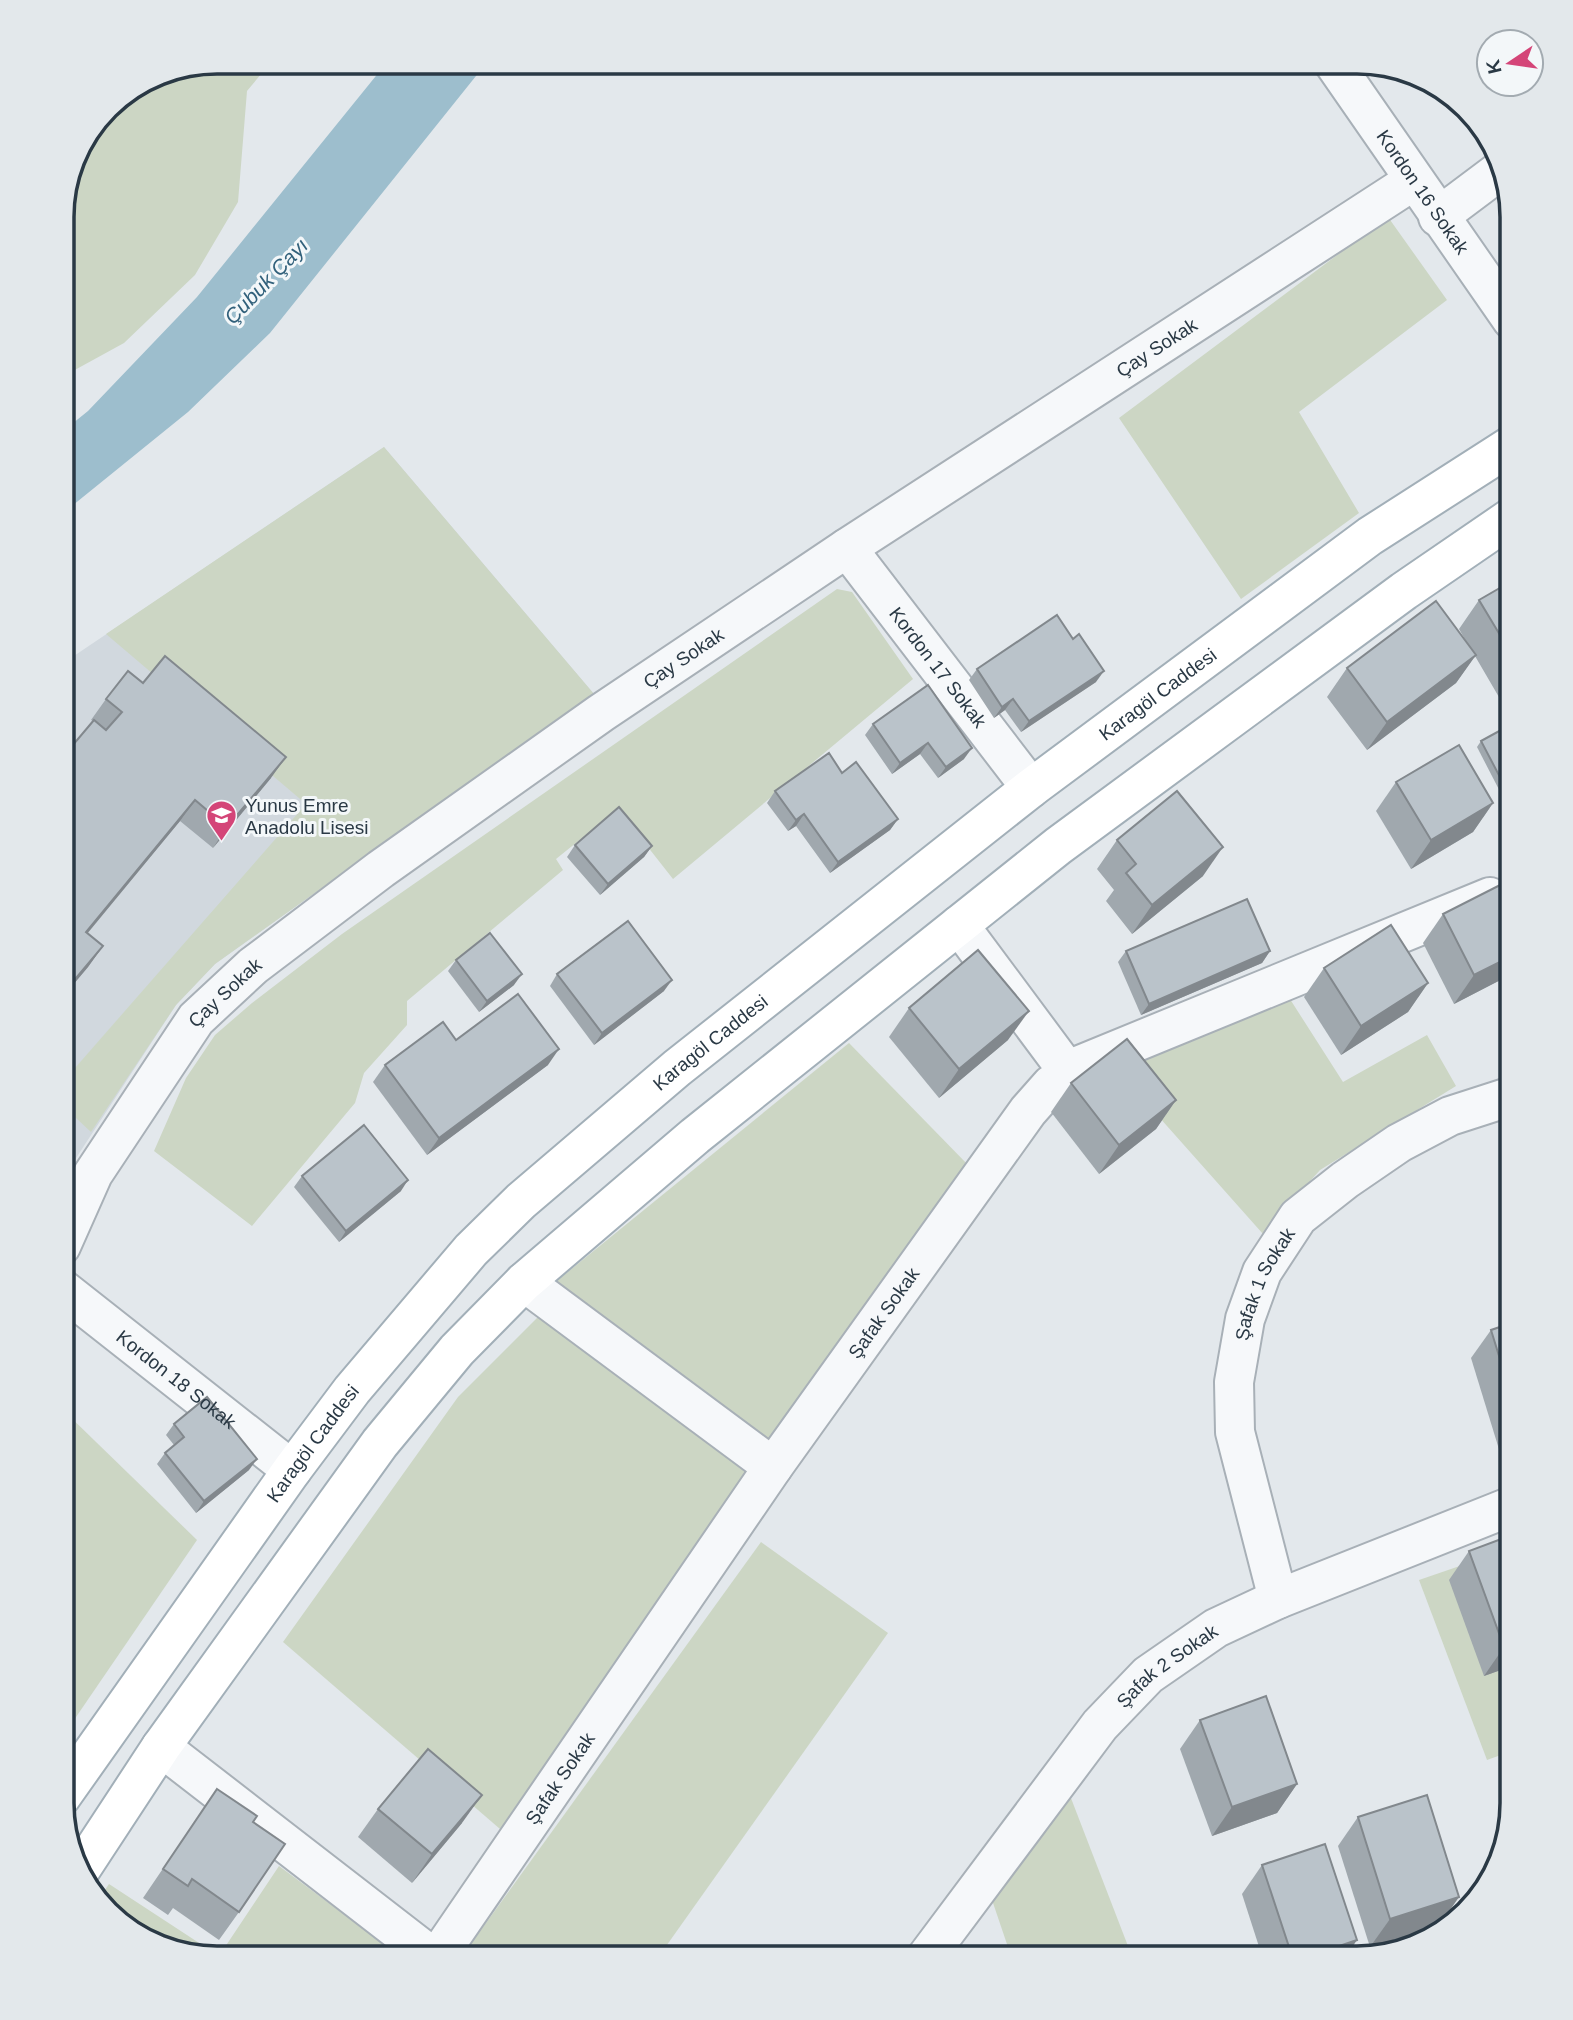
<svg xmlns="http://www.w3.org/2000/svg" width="1573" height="2020" viewBox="0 0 1573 2020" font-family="Helvetica,sans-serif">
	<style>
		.built { fill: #d1d8de }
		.green { fill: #ccd6c4 }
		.water { fill: #9dbecd }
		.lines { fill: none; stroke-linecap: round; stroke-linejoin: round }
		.minor-casing { stroke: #a8b0b7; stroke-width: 42 }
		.major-casing { stroke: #a2afb8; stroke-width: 42 }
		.minor { stroke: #f6f8fa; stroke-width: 38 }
		.major { stroke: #fff; stroke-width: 38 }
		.wall { fill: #a0a8ae }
		.shaded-wall { fill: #82888d }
		.building { fill: #bac3ca; stroke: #82888d; stroke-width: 2 }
		.labels { text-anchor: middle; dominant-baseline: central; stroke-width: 6; stroke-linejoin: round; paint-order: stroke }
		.street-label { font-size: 19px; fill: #2a3945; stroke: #f3f7f9 }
		.poi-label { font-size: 19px; fill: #2a3945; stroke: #f3f7f9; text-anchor: start }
		.water-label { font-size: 21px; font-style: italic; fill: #32617b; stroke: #f3f7f9 }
		.rim { fill: none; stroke: #2a3945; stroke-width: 3.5 }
	</style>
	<rect width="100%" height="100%" fill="#e3e8ec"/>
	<!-- built -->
	<path class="built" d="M384,447L594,694L215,964L176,1005L61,1181L62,664Z"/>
	<!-- green -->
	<g class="green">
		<path d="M216,61H272L247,91L238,202L195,275L124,343L62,377V206L77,147L114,100L157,73Z"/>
		<path d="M1388,217L1447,300L1299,412L1359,513L1241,599L1119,418Z"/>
		<path d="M384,447L594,694L215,964L176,1005L91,1132L61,1104V1084L306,804L106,634Z"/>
		<path d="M837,589L852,592L913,679L673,879L618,809L556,859L563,870L407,1001V1025L364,1073L355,1103L252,1226L154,1151L186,1078L215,1035L252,1003L342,934Z"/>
		<path d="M1288,996L1343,1082L1427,1035L1456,1086L1320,1170L1263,1234L1119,1072Z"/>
		<path d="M849,1043L971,1168L769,1441L553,1284Z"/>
		<path d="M539,1316L756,1471L507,1835L283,1642L458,1397Z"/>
		<path d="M61,1408L197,1540L61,1739Z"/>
		<path d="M761,1542L888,1633L657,1959H460Z"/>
		<path d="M1512,1548V1751L1487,1760L1419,1580Z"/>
		<path d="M1069,1793L1133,1959H1012L990,1894Z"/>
		<path d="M279,1866L404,1959H216L139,1938L98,1900L109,1884L219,1956Z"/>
	</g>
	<!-- water -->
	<path class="water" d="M388,61H488L270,333L188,412L62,514V432L88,411L197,297Z"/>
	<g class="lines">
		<defs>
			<g id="minor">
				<path id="s1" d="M1333,62L1512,320"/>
				<path d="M1438,217L1498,172"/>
				<path id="s2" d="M847,548L1031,788"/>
				<path d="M959,925L1069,1073"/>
				<path id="s3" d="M61,1246L93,1174L196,1019L253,966L381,869L601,713L847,548L1413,181"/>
				<path d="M524,1282L773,1467"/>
				<path id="s4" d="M61,1288L292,1470"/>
				<path id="s5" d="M1278,1599L1235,1432L1234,1382L1245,1319L1262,1272L1298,1217L1345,1180L1399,1143L1450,1116L1512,1096"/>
				<path d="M161,1747L435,1959"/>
				<path id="s6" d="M436,1959L773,1467L1028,1111L1051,1085L1080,1065L1490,897"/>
				<path id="s7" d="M925,1959L1100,1725L1148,1675L1216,1628L1278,1599L1512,1506"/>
			</g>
			<g id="major">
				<path id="s8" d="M61,1797L292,1470L352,1390L471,1250L521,1201L677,1068L1031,788L1370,536L1512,445"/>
				<path d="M81,1869L161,1747L380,1443L457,1350L524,1282L695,1136L1058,846L1404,591L1512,517"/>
			</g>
		</defs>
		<!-- minor casing -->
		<use href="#minor" class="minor-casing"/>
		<!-- major casing -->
		<use href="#major" class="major-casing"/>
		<!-- minor -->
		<use href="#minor" class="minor"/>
		<!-- major -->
		<use href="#major" class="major"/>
	</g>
	<!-- wall -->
	<g class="wall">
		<path d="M1512,581V699L1503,704L1475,656L1456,683L1367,750L1327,697L1347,668L1466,641L1459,629L1479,600Z"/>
		<path d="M977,669L1096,682L1021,732L1005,710L994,718L969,680Z"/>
		<path d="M143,683L271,778L213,848L180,821L87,934L103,946L88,967L61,999L93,721L91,720L106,699Z"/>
		<path d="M928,685L964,759L938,778L920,754L892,774L865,735L873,724Z"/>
		<path d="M1512,724V805L1508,807L1477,747L1481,741Z"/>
		<path d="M1396,782L1493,803L1473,832L1411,869L1376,811Z"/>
		<path d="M775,791L898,819L890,830L830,873L796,826L788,831L767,803Z"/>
		<path d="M1512,831V862L1508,863L1501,843L1508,832Z"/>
		<path d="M1117,840L1203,876L1132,934L1106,901L1114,890L1097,869Z"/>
		<path d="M575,845L652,846L644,857L600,895L567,857Z"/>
		<path d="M1512,879V974L1454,1004L1423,943L1443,914Z"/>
		<path d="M1126,951H1270L1262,963L1141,1015L1118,962Z"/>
		<path d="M456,960L514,985L479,1012L448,971Z"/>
		<path d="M1324,968L1428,983L1408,1012L1341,1055L1304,997Z"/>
		<path d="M557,974L664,991L594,1045L550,986Z"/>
		<path d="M909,1008L1008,1040L939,1098L889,1037Z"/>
		<path d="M456,1040L548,1065L427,1155L373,1082L385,1065Z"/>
		<path d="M1071,1083L1176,1100L1156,1129L1099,1174L1051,1112Z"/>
		<path d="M302,1176L401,1191L339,1242L294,1187Z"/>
		<path d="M1512,1323V1456L1502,1459L1471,1358L1491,1330Z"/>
		<path d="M174,1424L249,1470L196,1513L157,1464L165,1453L174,1445L166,1435Z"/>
		<path d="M1512,1535V1666L1484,1676L1449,1580L1469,1551Z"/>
		<path d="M1200,1720L1297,1784L1277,1813L1212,1836L1180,1749Z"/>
		<path d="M217,1789L253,1822L239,1912L219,1940L173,1908L168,1915L143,1898Z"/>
		<path d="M378,1809L462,1823L412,1883L358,1837Z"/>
		<path d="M1358,1817L1439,1926L1370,1947L1338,1846Z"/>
		<path d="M1262,1865L1344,1959H1263L1242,1894Z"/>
	</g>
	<!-- shaded-wall -->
	<g class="shaded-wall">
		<path d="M1476,655L1456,683L1367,750L1387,722Z"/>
		<path d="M1104,671L1096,682L1021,732L1029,721Z"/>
		<path d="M1512,692V699L1503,704Z"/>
		<path d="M1013,699L1005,710L994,718L1002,707Z"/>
		<path d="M928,743L920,754L892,774L900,763Z"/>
		<path d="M972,748L964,759L938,778L946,767Z"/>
		<path d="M286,757L271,778L213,848L227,827Z"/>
		<path d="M195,800L180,821L71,953L86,932Z"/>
		<path d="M1493,803L1473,832L1411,869L1431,840Z"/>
		<path d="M804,814L796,826L788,831L796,820Z"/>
		<path d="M898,819L890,830L830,873L838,862Z"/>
		<path d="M652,846L644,857L600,895L608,884Z"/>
		<path d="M1223,847L1203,876L1132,934L1152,905Z"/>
		<path d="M103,946L88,967L61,999V996Z"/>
		<path d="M1270,951L1262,963L1141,1015L1149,1004Z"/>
		<path d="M1512,956V974L1454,1004L1474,975Z"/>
		<path d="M522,974L514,985L479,1012L487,1001Z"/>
		<path d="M672,980L664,991L594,1045L602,1033Z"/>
		<path d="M1428,983L1408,1012L1341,1055L1361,1026Z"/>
		<path d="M1029,1011L1008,1040L939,1098L959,1069Z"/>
		<path d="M559,1049L548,1065L427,1155L439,1138Z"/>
		<path d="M1176,1100L1156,1129L1099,1174L1119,1145Z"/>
		<path d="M408,1180L401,1191L339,1242L346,1231Z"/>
		<path d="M1512,1445V1456L1502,1459Z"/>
		<path d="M257,1459L249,1470L196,1513L204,1501Z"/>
		<path d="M1512,1644V1666L1484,1676L1504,1647Z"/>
		<path d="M1297,1784L1277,1813L1212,1836L1232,1807Z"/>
		<path d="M482,1795L462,1823L412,1883L432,1854Z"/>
		<path d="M1459,1897L1439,1926L1370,1947L1390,1919Z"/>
		<path d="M1357,1940L1344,1959H1301Z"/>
	</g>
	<!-- building -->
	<g class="building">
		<path d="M1512,581V655L1479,600Z"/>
		<path d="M1436,601L1476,655L1387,722L1347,668Z"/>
		<path d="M1057,615L1073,639L1079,634L1104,671L1029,721L1013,699L1002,707L977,669Z"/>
		<path d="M165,656L286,757L227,827L195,800L86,932L103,946L61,996V759L94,720L106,730L122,712L106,699L128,671L143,683Z"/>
		<path d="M928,685L972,748L946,767L928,743L900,763L873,724Z"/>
		<path d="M1512,724V800L1481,741Z"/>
		<path d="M1459,745L1493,803L1431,840L1396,782Z"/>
		<path d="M829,753L842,773L856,762L898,819L838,862L804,814L796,820L775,791Z"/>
		<path d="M1177,791L1223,847L1152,905L1126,873L1136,864L1117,840Z"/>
		<path d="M619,807L652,846L608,884L575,845Z"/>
		<path d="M1512,831V841L1508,832Z"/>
		<path d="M1512,879V956L1474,975L1443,914Z"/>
		<path d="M1247,899L1270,951L1149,1004L1126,951Z"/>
		<path d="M628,921L672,980L602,1033L557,974Z"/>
		<path d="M1391,925L1428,983L1361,1026L1324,968Z"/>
		<path d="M490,933L522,974L487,1001L456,960Z"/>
		<path d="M978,950L1029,1011L959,1069L909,1008Z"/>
		<path d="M518,994L559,1049L439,1138L385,1065L443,1022L456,1040Z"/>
		<path d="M1127,1039L1176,1100L1119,1145L1071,1083Z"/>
		<path d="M364,1125L408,1180L346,1231L302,1176Z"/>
		<path d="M61,1152L70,1159L61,1169Z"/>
		<path d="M1512,1323V1398L1491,1330Z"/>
		<path d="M207,1397L257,1459L204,1501L165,1453L184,1437L174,1424Z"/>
		<path d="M1512,1535V1644L1504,1647L1469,1551Z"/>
		<path d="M1266,1696L1297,1784L1232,1807L1200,1720Z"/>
		<path d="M428,1749L482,1795L432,1854L378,1809Z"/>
		<path d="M217,1789L257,1816L253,1822L285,1844L239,1912L192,1879L188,1886L163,1869Z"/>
		<path d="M1427,1795L1459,1897L1390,1919L1358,1817Z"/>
		<path d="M1325,1844L1357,1940L1301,1959H1293L1262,1865Z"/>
		<path d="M1112,1953L1115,1959H1098Z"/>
	</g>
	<!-- icons -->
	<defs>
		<symbol id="school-pin" viewBox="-11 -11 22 30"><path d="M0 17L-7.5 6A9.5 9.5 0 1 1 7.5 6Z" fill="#d44578" stroke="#f3f7f9"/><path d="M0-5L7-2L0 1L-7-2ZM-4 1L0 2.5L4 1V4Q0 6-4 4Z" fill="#fff"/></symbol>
	</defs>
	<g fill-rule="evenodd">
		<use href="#school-pin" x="204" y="798" width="35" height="47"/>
	</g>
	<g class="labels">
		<!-- street labels -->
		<g class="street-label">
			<text stroke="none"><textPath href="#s1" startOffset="158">Kordon 16 Sokak</textPath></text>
			<text stroke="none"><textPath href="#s3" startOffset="1438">Çay Sokak</textPath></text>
			<text stroke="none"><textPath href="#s3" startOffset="872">Çay Sokak</textPath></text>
			<text stroke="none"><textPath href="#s2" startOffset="150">Kordon 17 Sokak</textPath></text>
			<text stroke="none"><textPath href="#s8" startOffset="1568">Karagöl Caddesi</textPath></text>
			<text stroke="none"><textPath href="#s3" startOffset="304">Çay Sokak</textPath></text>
			<text stroke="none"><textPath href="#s8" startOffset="1001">Karagöl Caddesi</textPath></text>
			<text stroke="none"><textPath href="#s5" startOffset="326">Şafak 1 Sokak</textPath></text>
			<text stroke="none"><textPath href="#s6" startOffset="786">Şafak Sokak</textPath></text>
			<text stroke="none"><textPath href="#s4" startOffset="147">Kordon 18 Sokak</textPath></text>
			<text stroke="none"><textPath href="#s8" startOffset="434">Karagöl Caddesi</textPath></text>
			<text stroke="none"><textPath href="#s7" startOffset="382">Şafak 2 Sokak</textPath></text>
			<text stroke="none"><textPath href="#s6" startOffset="219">Şafak Sokak</textPath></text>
		</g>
		<!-- poi labels -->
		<g class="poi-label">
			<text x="245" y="805">Yunus Emre<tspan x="245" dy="22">Anadolu Lisesi</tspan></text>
		</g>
		<!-- water labels -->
		<g class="water-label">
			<text transform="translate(266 281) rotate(-46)">Çubuk Çayı</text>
		</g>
	</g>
	<!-- crop -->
	<path d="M0 0H1573V2020H0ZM217 74H1357A143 143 0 0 1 1500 217V1803A143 143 0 0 1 1357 1946H217A143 143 0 0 1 74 1803V217A143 143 0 0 1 217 74Z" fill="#e3e8eb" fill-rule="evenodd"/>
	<path class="rim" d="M217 74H1357A143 143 0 0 1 1500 217V1803A143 143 0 0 1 1357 1946H217A143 143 0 0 1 74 1803V217A143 143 0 0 1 217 74Z"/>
	<!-- north arrow -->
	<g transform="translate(1510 63) rotate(257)"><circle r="33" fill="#f3f7f9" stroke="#a3abb1" stroke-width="2"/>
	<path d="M0-5L12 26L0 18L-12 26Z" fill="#d44578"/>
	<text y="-10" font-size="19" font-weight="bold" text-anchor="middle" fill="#2a3945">K</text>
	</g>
</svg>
